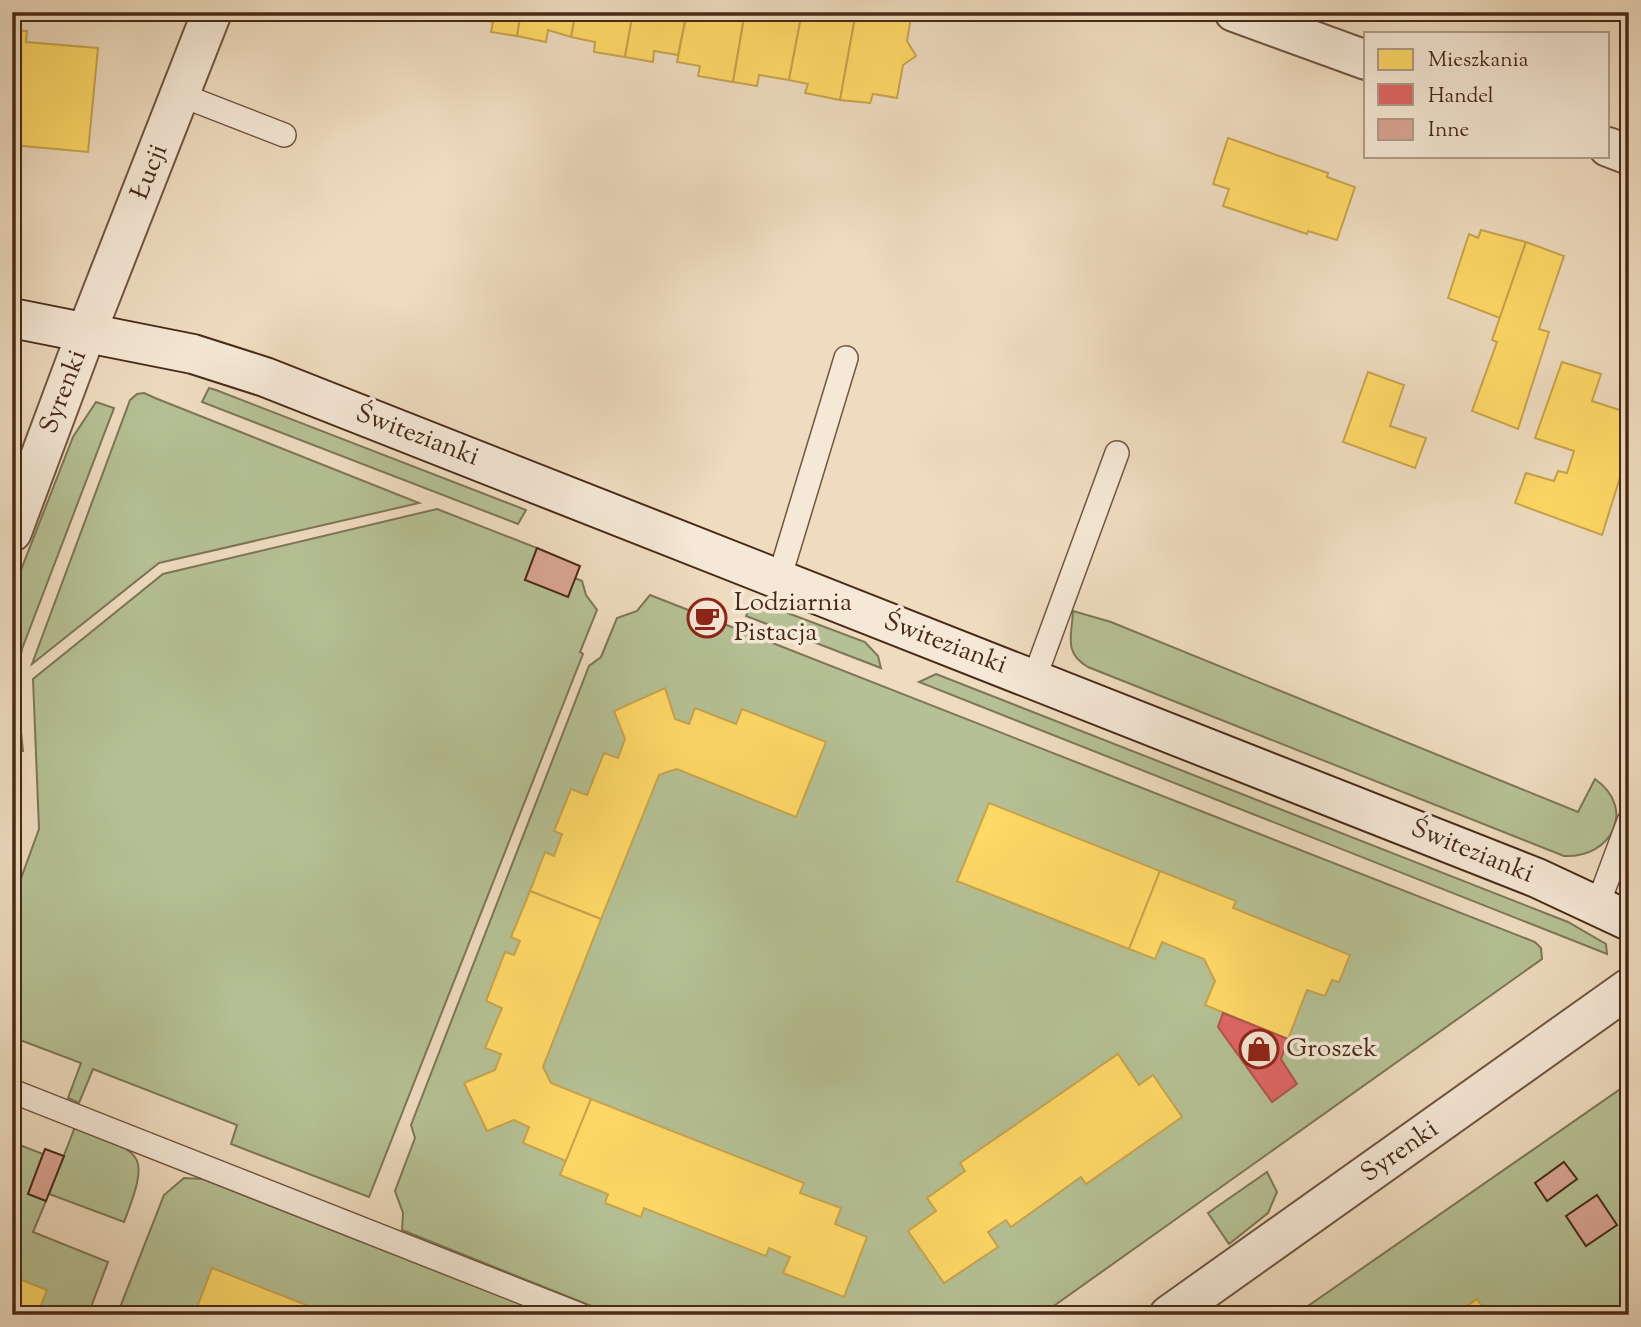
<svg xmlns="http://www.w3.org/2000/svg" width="1641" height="1327" viewBox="0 0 1641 1327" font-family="'Sorts Mill Goudy',serif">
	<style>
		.green { fill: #b5c195; stroke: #7e7656; stroke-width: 2 }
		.homes { fill: #ffd966; stroke: #c8a44e; stroke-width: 2 }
		.shops { fill: #e06666; stroke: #b2544e; stroke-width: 2 }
		.building { fill: #daa594; stroke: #482a16; stroke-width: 2 }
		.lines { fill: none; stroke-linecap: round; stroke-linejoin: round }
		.lane-casing { stroke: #725640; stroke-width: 26 }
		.street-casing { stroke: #725640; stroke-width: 42 }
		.secondary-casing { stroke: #482a16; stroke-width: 42 }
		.lane { stroke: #f5e8d6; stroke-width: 23 }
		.street { stroke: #f5e8d6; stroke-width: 38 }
		.secondary { stroke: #f5e8d6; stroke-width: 38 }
		.labels { text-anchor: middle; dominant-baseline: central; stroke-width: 7; stroke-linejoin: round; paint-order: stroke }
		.street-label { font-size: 26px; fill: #482a16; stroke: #f5e8d6 }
		.poi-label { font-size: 26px; fill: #482a16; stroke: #f5e8d6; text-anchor: start }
	</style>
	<rect width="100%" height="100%" fill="#efdcc0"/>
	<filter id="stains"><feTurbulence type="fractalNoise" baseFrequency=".00286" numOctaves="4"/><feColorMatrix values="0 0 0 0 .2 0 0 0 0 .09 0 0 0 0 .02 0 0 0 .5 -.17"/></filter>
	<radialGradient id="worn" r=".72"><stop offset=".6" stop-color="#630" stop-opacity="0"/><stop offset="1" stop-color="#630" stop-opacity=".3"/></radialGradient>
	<!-- green -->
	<g class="green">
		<path d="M209,388L216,390L526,510L518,524L202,402Z"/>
		<path d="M144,393L155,398L419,503L159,563L32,664L130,400L137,394Z"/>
		<path d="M96,402L114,408L22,649L16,683L23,751H12V593L73,437Z"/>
		<path d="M437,509L537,548L525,580L575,578L582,581L586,595L597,610L580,652L583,654L369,1197L231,1144L237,1125L93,1069L79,1103L68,1098L81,1063L12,1037V903L39,829L33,679L163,574Z"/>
		<path d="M650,595L1535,942L1541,948L1542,959L1041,1315H614L402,1230L403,1213L395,1191L415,1138L411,1125L589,666L601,657L617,618L637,611Z"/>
		<path d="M753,600L865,642L878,656L881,668L746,616Z"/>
		<path d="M1073,611L1111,622L1578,812L1595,779C1637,809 1612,858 1564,856L1088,667C1063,653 1072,635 1073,611Z"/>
		<path d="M936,674L1568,922L1606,944L1607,954L919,682Z"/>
		<path d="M1629,1083V1315H1295Z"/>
		<path d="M75,1127C142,1154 152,1149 124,1222L49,1194Z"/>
		<path d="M12,1142L43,1154L28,1194L46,1201L33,1232L108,1262L88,1315H12Z"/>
		<path d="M1267,1172L1277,1192L1268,1213L1229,1244L1208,1213Z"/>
		<path d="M184,1178L204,1179L550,1315H117L164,1195Z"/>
	</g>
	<!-- homes -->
	<g class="homes">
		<path d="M469,12H521L517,36L491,32L493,22L468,17Z"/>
		<path d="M521,12H576L571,37L548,30L546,42L517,36Z"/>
		<path d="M576,12H633L625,57L594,52L595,42L571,37Z"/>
		<path d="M633,12H687L678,55L654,51L653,62L625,57Z"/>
		<path d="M687,12H745L733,82L698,76L700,66L677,62Z"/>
		<path d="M745,12H802L789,80L759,75L757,86L733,82Z"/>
		<path d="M802,12H856L840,100L805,93L808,84L789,80Z"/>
		<path d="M856,12L911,17L907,41L916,56L903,65L897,98L873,94L870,103L840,100Z"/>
		<path d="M12,30L27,31L26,42L98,48L88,152L12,145Z"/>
		<path d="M1228,138L1328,173L1327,177L1355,187L1337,240L1308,231L1307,234L1223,206L1229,189L1213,184Z"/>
		<path d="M1481,230L1526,242L1500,318L1448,298L1469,234L1478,238Z"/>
		<path d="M1526,242L1564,256L1539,329L1549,332L1518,429L1472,411L1497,342L1492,340Z"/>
		<path d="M1562,362L1601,374L1592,401L1629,413V449L1602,535L1515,503L1526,473L1554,481L1558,471L1567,473L1574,451L1535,438Z"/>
		<path d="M1368,372L1404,385L1390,426L1426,438L1415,468L1343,442Z"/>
		<path d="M665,688L675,719L689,724L695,708L736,724L742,709L826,742L796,817L677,769L667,772L659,775L601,919L530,891L545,852L554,856L562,834L554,831L571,789L587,795L604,753L618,758L625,739L614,711Z"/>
		<path d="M989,803L1160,871L1129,949L957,881Z"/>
		<path d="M1160,871L1236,901L1233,908L1350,955L1339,982L1332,980L1325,996L1307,990L1288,1039L1205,1005L1215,981L1204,959L1162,942L1155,959L1129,949Z"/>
		<path d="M530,891L601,919L543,1067L551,1083L591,1099L566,1161L523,1143L529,1127L514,1120L487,1131L464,1083L495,1070L501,1054L485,1048L502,1008L486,1001L505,952L514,955L520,941L511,937Z"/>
		<path d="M1118,1054L1139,1085L1153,1075L1182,1117L1086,1184L1081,1177L1011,1227L1006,1220L988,1232L998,1247L944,1283L908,1231L936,1211L927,1198L965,1171L960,1163Z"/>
		<path d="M591,1099L804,1183L800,1193L841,1208L835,1224L867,1237L844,1297L783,1273L790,1257L769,1248L766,1256L644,1208L641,1217L605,1203L608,1194L560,1175Z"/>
		<path d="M212,1268L332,1315H194Z"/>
		<path d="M12,1276L47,1290L37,1315H12Z"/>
		<path d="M1477,1299L1488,1315H1454Z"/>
	</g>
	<!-- shops -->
	<g class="shops">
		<path d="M695,605L724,615L718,632L689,621Z"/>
		<path d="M1223,1013L1288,1039L1281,1059L1297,1084L1272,1102L1218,1027Z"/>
	</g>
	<!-- building -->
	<g class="building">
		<path d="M537,548L580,566L568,597L525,580Z"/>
		<path d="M45,1149L64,1156L46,1201L28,1194Z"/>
		<path d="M1564,1162L1577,1179L1547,1201L1535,1183Z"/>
		<path d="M1597,1195L1617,1225L1586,1246L1566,1216Z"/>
	</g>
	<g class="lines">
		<defs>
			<g id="lane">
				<path d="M181,95L284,135"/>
				<path d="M779,579L846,358"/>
				<path d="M1034,679L1117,453"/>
				<path d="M1598,904L1629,821"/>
				<path d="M12,1091L580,1315"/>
			</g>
			<g id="street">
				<path d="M1234,12L1366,60"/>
				<path d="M1608,147L1629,155"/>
				<path d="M12,532L87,331L212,12"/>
				<path d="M1169,1315L1629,988"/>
			</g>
			<path id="secondary" d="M12,318L193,354L265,377L1537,878L1629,921"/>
		</defs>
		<!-- lane casing -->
		<use href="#lane" class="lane-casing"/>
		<!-- street casing -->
		<use href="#street" class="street-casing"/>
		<!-- secondary casing -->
		<use href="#secondary" class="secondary-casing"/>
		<!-- lane -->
		<use href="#lane" class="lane"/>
		<!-- street -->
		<use href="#street" class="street"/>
		<!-- secondary -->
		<use href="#secondary" class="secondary"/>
	</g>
	<!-- icons -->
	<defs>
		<symbol id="cafe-ring" viewBox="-11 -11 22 22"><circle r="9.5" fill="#f5e8d6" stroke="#8f2418" stroke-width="1.5"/><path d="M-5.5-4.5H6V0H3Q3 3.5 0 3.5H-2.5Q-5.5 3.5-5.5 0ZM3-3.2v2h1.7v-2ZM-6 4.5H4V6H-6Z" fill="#8f2418"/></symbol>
		<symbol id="shop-ring" viewBox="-11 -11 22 22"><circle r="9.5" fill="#f5e8d6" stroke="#8f2418" stroke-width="1.5"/><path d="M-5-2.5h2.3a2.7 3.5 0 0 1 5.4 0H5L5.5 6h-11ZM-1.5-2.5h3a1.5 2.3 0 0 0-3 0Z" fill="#8f2418"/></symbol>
	</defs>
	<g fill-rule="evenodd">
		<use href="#cafe-ring" x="685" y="596" width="44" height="44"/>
		<use href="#shop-ring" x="1237" y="1027" width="44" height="44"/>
	</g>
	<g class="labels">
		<!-- street labels -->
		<g class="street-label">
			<text transform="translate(150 172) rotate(-68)">Łucji</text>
			<text transform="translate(64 392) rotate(-69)">Syrenki</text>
			<text transform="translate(417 436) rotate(21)">Świtezianki</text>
			<text transform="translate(945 644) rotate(21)">Świtezianki</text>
			<text transform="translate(1472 852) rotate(22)">Świtezianki</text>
			<text transform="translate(1400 1152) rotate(-35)">Syrenki</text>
		</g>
		<!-- poi labels -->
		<g class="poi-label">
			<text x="734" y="603">Lodziarnia<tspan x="734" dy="30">Pistacja</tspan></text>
			<text x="1286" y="1049">Groszek</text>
		</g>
	</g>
	<!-- margin -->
	<rect width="1641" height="1327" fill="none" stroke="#efdcc0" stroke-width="42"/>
	<rect x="14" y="14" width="1613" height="1299" fill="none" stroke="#482a16" stroke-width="3.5"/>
	<rect x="21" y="21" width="1599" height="1285" fill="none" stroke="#482a16" stroke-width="2"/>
	<!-- legend -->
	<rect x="1364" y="32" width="245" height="126" fill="#f5e8d6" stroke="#b09c89" stroke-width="2"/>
	<rect x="1378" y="49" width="35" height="21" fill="#ffd966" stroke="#b09c89" stroke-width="2"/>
	<text x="1428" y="66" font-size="21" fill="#482a16">Mieszkania</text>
	<rect x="1378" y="84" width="35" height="21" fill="#e06666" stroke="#b09c89" stroke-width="2"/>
	<text x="1428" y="102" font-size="21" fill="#482a16">Handel</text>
	<rect x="1378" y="119" width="35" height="21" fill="#daa594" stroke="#b09c89" stroke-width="2"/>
	<text x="1428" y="136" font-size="21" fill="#482a16">Inne</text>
	<rect width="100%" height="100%" filter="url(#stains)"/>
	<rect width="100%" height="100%" fill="url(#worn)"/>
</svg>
